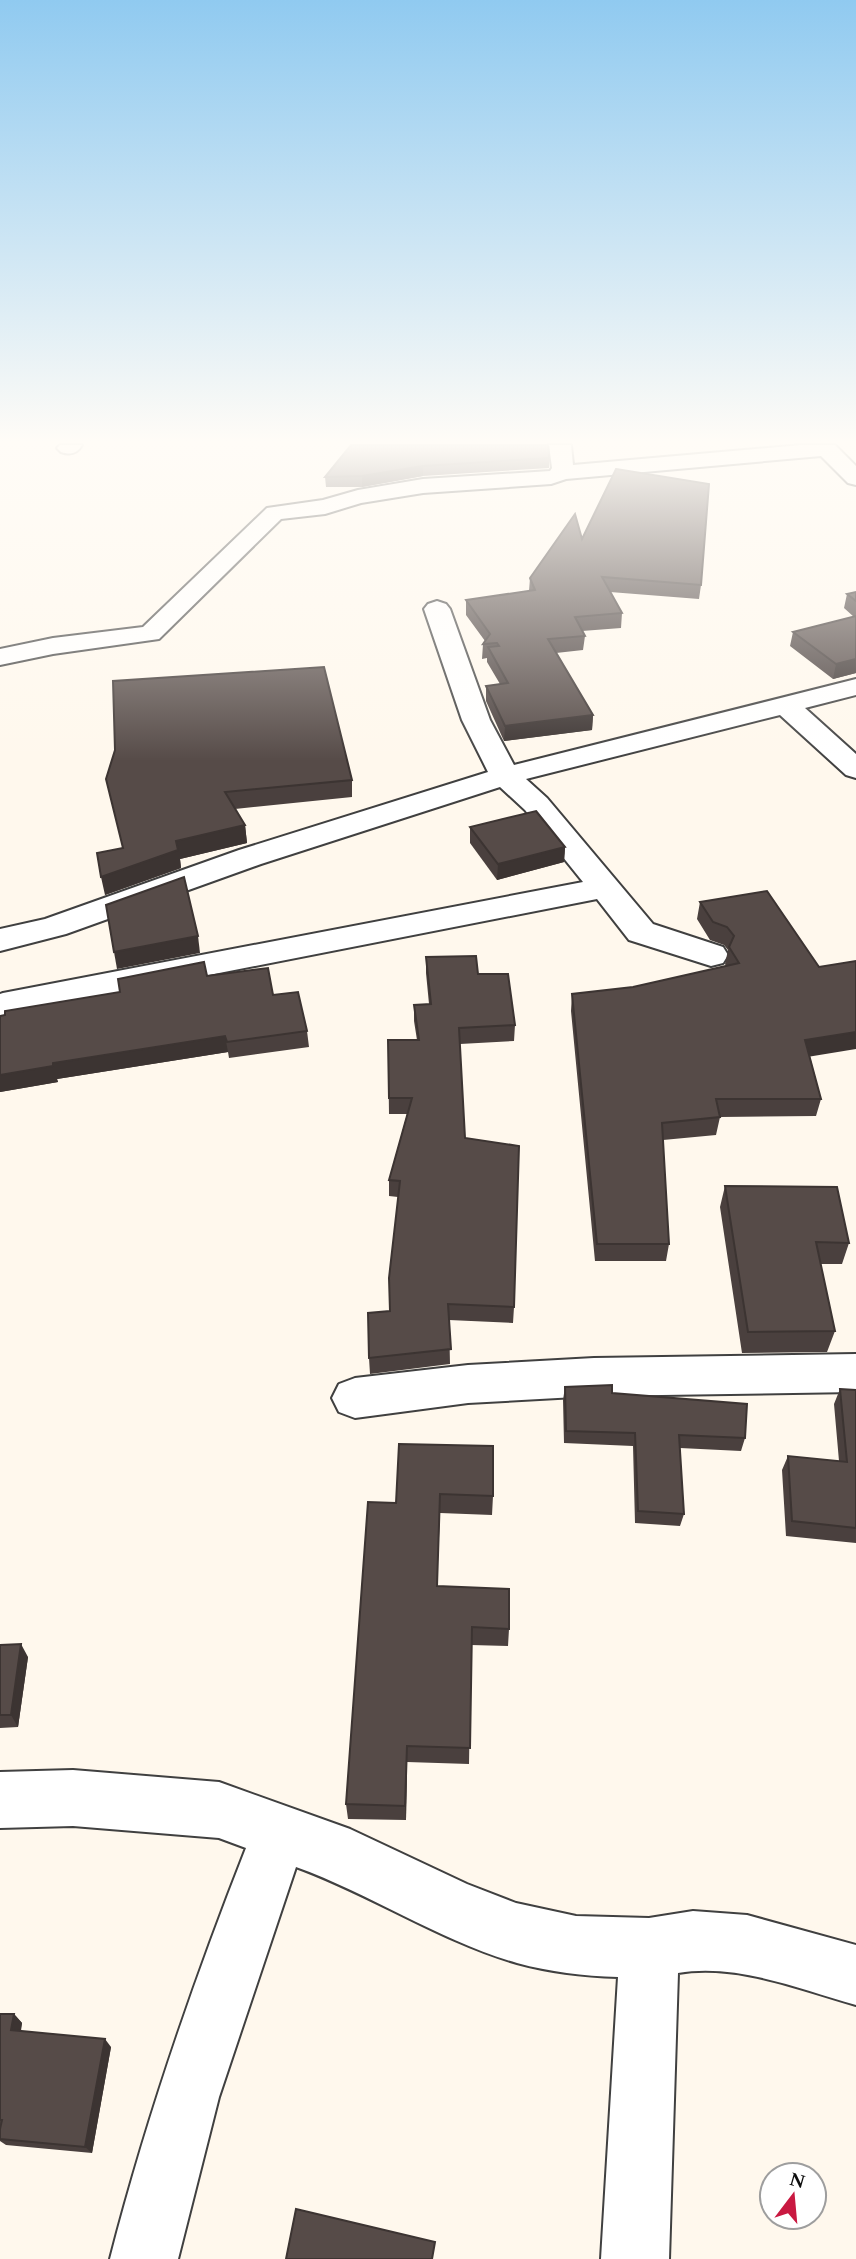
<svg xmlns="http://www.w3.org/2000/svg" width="856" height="2259" viewBox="0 0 856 2259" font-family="Spectral,serif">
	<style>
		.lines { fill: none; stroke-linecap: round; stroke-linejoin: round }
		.minor-casing { stroke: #404040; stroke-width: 4 }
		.minor { fill: #fff; fill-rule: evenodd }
		.wall { fill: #4a403e }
		.shaded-wall { fill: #3c3432 }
		.building { fill: #564b48; stroke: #3c3432; stroke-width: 2 }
	</style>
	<rect width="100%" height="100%" fill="#fff8ed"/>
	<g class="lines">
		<defs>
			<g id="minor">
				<path d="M60,445H82C77,454 70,455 61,452L57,448Z"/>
				<path d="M549,445H571L573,465L801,445H835L856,466V485L848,483L821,456L566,479L551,484L423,493L361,503L325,514L281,519L159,639L53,654L0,665V649L53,638L143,627L267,508L323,500L358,490L423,479L550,471L552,468Z"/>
				<path d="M437,601L446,604L450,609L490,720L514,765L856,679V695L805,708L856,754V778L846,775L780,715L526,779L547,798L653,924L723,947L728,955L723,963L711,966L629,940L597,899L0,1016V994L3,993L583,882L525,810L500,787L261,864L66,934L0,951V929L45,919L239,850L488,772L462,720L424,609L428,604Z"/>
				<path d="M856,1354V1392L594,1396L468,1403L355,1418L339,1412L332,1398L339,1384L355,1378L468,1365L594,1358Z"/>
				<path d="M73,1770L219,1782L350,1829L467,1884L516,1903L576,1916L649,1918L693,1911L747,1915L856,1945V2005C799,1989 737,1963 678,1973L669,2259H601L618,1977C583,1976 550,1972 517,1963C440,1941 371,1894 296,1867L219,2097L178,2259H110C146,2119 193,1983 246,1848L219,1838L73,1826L0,1828V1772Z"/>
			</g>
		</defs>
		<!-- minor casing -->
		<use href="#minor" class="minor-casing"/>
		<!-- minor -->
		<use href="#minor" class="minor"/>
	</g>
	<!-- wall -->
	<g class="wall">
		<path d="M351,445L549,458V468L423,476L362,487H326L325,477Z"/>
		<path d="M582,539L701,585L699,599L610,592L622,613L621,628L582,631L585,636L583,650L556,653L593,715L592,730L504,741L486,701V686L500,684L487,662V658L482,659L483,644L485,641L466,615V600L529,591L530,578Z"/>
		<path d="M856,592V673L833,679L790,646L793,632L854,617L844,608L847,594Z"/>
		<path d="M106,779L352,780V797L235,809L245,825L247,843L180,859L181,868L105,895L123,848Z"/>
		<path d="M470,827L565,847L564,862L497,880L470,843Z"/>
		<path d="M767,891L821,1099L816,1116L720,1117L716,1135L663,1140L669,1244L666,1261H595L571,1011L572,994L633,987L726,966L725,964L728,950L724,945L710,940L697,919L700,902Z"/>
		<path d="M426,957L478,974L515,1025L514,1041L460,1044L465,1138L514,1307L513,1323L449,1320L450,1364L370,1374L369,1358L390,1311L398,1197L389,1196V1180L407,1114H389L388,1040H417L414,1021V1005L429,1004L426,973Z"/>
		<path d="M207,976L273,995L307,1031L309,1047L229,1058L228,1052L57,1079L58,1082L0,1092V1016Z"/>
		<path d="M725,1186L849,1243L842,1264H820L835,1331L827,1352L742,1353L720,1207Z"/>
		<path d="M565,1387L612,1393L745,1438L741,1451L680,1448L684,1514L680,1526L635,1523L633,1446L564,1443L563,1400Z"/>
		<path d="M840,1389L856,1390V1543L786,1536L782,1470L788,1456L839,1461L834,1404Z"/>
		<path d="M399,1444L493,1496L492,1515L440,1513L437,1586L509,1629L508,1646L471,1645L469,1764L407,1762L406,1820L348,1819L346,1804L396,1503Z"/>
		<path d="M0,1645L28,1657L18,1727L0,1728Z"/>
		<path d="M0,2014H14L22,2023L21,2031L111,2047L92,2153L6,2145L0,2141Z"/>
	</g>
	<!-- shaded-wall -->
	<g class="shaded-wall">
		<path d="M423,466V476L362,487V476Z"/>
		<path d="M856,659V673L833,679L836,664Z"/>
		<path d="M593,715L592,730L504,741L505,726Z"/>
		<path d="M245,825L247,843L180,859L181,868L105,895L101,877L176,841Z"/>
		<path d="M565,847L564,862L497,880L498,864Z"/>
		<path d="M198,936L200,953L117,969L114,952Z"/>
		<path d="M856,1032V1049L801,1058L805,1040Z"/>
		<path d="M225,1036L228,1052L57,1079L58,1082L0,1092V1075L53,1063Z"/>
		<path d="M21,1644L28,1657L18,1727L11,1715Z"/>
		<path d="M407,1746V1762L406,1820L405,1806Z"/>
		<path d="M14,2014L22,2023L19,2038L11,2030Z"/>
		<path d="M105,2039L111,2047L92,2153L85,2147Z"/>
	</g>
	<!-- building -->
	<g class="building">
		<path d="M351,445H548L549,458L423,466L362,476L325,477Z"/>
		<path d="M616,469L709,484L701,585L602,577L622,613L575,617L585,636L548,639L593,715L505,726L486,686L508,683L488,647L499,646L497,643L483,644L490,634L466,600L535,590L530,578L575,514L582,539Z"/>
		<path d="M856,592V601L847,594Z"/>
		<path d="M856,616V659L836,664L793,632Z"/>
		<path d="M324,667L352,780L225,792L245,825L176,841L178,850L101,877L97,853L123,848L106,779L115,750L113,681Z"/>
		<path d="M536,811L565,847L498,864L470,827Z"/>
		<path d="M184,877L198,936L114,952L106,905Z"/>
		<path d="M767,891L819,967L856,961V1032L805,1040L821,1099H716L720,1117L662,1123L669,1244H597L572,994L633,987L739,963L729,947L734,936L727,927L713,922L700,902Z"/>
		<path d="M476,956L478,974H508L515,1025L459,1028L465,1138L519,1146L514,1307L448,1304L451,1349L369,1358L368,1313L390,1311L389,1278L400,1181L389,1180L412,1098H389L388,1040H419L414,1005L431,1004L426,957Z"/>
		<path d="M204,962L207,976L268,968L273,995L298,992L307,1031L227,1042L225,1036L53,1063V1066L0,1075V1016L5,1015V1011L120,992L118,979Z"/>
		<path d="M725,1186L837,1187L849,1243L816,1242L835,1331L748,1332Z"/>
		<path d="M612,1385V1393L747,1404L745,1438L679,1435L684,1514L638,1511L635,1433L566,1431L565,1387Z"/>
		<path d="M840,1389L856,1390V1528L792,1521L788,1456L847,1462Z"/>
		<path d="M399,1444L493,1446V1496L440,1494L437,1586L509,1589V1629L472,1627L470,1748L407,1746L405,1806L346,1804L368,1502L396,1503Z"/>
		<path d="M21,1644L11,1715H0V1645Z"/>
		<path d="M0,2014H14L11,2030L105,2039L85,2147L0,2139V2129L2,2120H0Z"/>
		<path d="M296,2209L435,2242L432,2259H286Z"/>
	</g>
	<!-- sky -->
	<linearGradient id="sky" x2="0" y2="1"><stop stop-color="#90caf0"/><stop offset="0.58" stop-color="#fffcf7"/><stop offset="1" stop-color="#fffcf7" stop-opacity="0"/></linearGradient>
	<rect width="856" height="761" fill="url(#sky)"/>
	<!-- north arrow -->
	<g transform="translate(793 2196) rotate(16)"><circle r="33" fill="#ffffff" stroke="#9e9e9e" stroke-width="2"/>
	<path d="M0-5L12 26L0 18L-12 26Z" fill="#c91941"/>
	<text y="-10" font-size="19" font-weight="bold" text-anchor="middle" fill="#0d0d0d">N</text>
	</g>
</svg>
